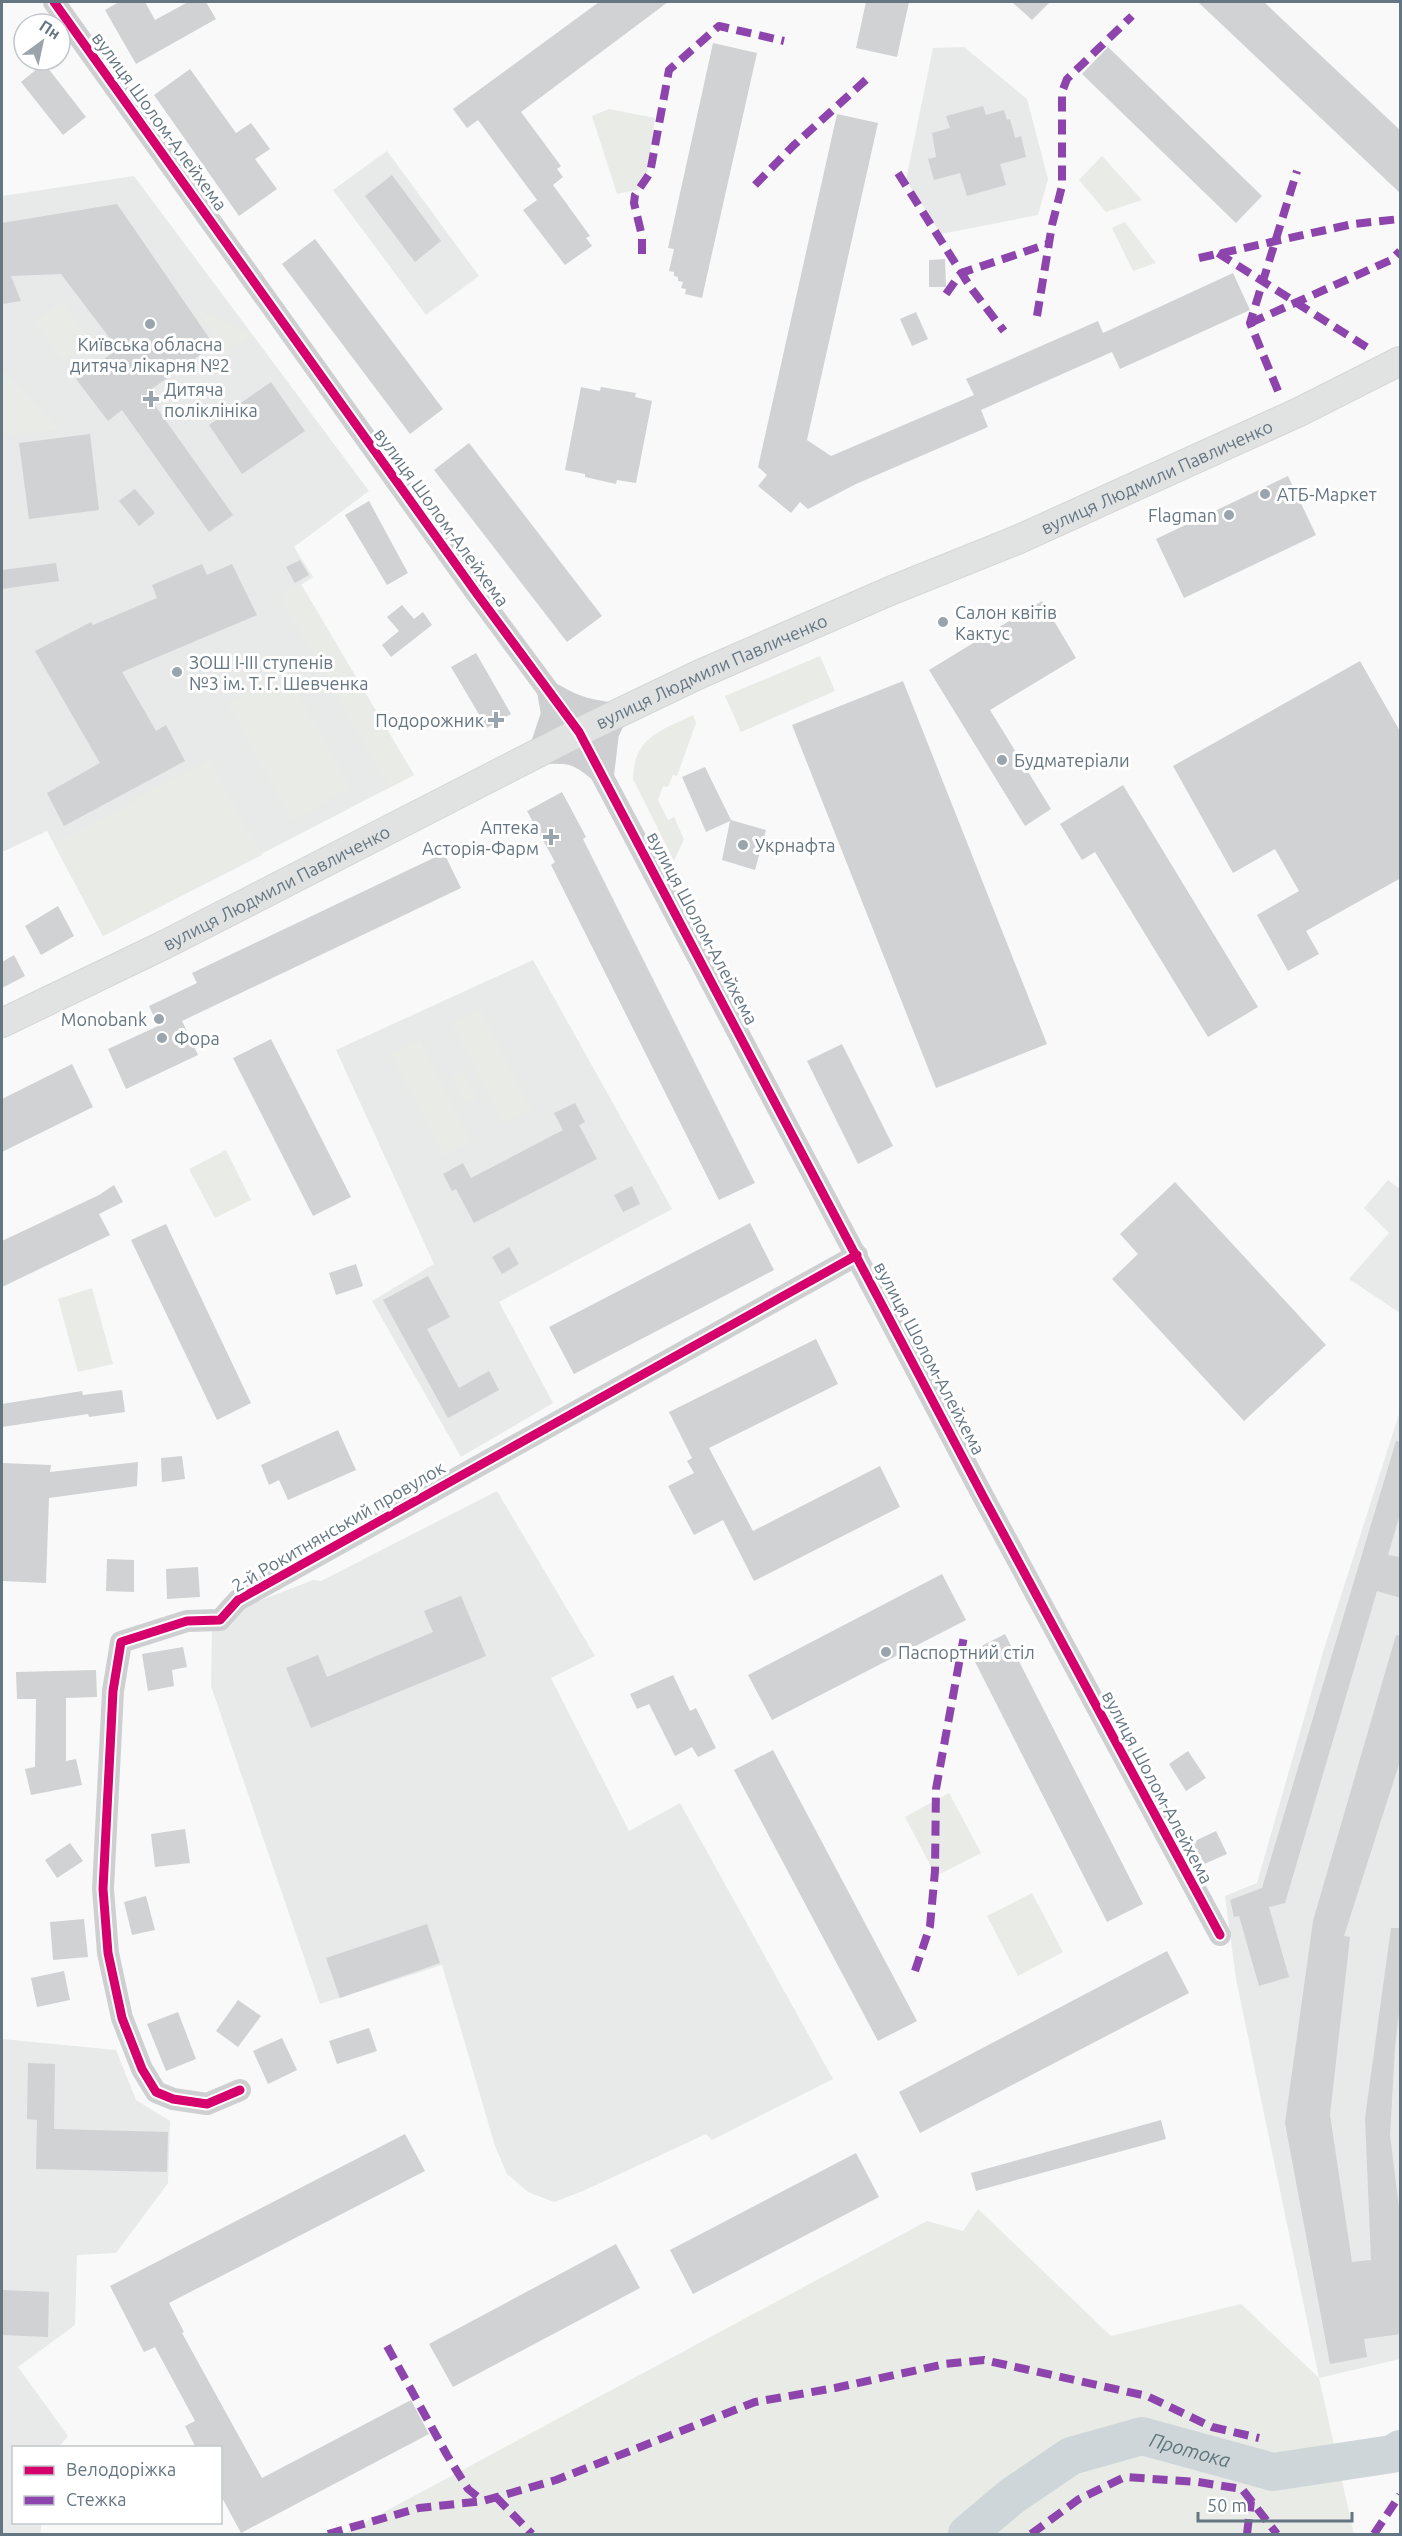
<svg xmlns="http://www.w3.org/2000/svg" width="1402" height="2536" viewBox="0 0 1402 2536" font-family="Ubuntu,sans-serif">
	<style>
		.built { fill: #e8e9e9 }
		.green { fill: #e8ebe6 }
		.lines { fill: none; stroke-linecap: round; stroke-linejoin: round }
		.river { stroke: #ced6d9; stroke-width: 38 }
		.building { fill: #d0d2d3 }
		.major-casing { stroke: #d5d6d7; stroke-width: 30 }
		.minor { stroke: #cecfd0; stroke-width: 22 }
		.major { stroke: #e1e2e2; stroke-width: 28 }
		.quiet { stroke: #8e44ad; stroke-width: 8; stroke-dasharray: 15 8; stroke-linecap: butt }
		.cycleway-casing { stroke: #fff; stroke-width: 13 }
		.cycleway { stroke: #d6006c; stroke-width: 9 }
		.poi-dot { fill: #99a4ac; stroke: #fff; stroke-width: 2 }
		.labels { text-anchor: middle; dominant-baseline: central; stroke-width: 6; stroke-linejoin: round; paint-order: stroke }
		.street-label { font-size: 18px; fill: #657683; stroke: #fff }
		.poi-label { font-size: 18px; fill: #657683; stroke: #fff; text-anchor: start }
		.water-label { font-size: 20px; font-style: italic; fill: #60757c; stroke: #fff }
	</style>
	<rect width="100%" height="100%" fill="#f9f9f9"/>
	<!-- built -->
	<g class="built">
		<path d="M964,47L1027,99L1048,179L1038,215L941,234L906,180L933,48Z"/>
		<path d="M387,151L479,276L426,315L333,190Z"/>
		<path d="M134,176L369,491L294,547L313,577L301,585L414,775L103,936L47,831L2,852V196Z"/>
		<path d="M533,960L672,1209L499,1302L553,1403L461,1457L372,1301L434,1264L336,1050Z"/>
		<path d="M1388,1180L1400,1189V1313L1349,1279L1389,1233L1364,1208Z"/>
		<path d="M1400,1411V2359L1319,2378L1236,1979L1225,1896L1257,1883L1323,1652Z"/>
		<path d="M497,1491L595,1656L551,1678L629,1831L680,1803L833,2079L712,2140L706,2134L583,2191L554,2202L528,2192L507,2174L495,2146L442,1965L320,2004L211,1686L212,1629L246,1606L313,1580L321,1581Z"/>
		<path d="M2,2039L116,2050L136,2100L170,2121L168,2183L116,2253L77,2255L75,2325L18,2367L68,2436L59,2447L14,2448V2522L42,2523L40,2534H2Z"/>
	</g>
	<!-- green -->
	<g class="green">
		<path d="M609,109L655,118L645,188L617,194L592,116Z"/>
		<path d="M1102,156L1142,200L1106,212L1079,180Z"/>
		<path d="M1125,222L1156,263L1133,271L1112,228Z"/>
		<path d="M62,302L89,339L62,359L34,322Z"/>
		<path d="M193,307L250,335L212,364L206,356L221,344Z"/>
		<path d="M2,368L60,430L2,435Z"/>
		<path d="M301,584L414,775L389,788L279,596Z"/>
		<path d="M820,656L835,691L741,732L725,696Z"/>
		<path d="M287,672L351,788L291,820L228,704Z"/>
		<path d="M693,715L696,723L677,776L673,775L668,787L663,786L658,800L668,820L674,817L684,839L674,861L633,779C634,737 660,731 693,715Z"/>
		<path d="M209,760L262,855L103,936L54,844Z"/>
		<path d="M480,1009L532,1110L503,1124L452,1023Z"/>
		<path d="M420,1040L471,1141L443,1156L391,1055Z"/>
		<path d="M463,1071L477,1098L466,1104L452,1077Z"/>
		<path d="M226,1150L251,1200L215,1218L189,1169Z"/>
		<path d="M92,1288L113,1364L78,1372L58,1299Z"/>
		<path d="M949,1793L981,1853L936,1876L905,1817Z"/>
		<path d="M1032,1893L1063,1952L1018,1976L987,1916Z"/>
		<path d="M978,2209L1111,2336L1241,2304L1319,2378L1354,2534H343L927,2221L963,2231Z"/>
	</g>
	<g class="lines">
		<!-- river -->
		<path class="river" id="s1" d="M967,2534L1012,2496L1071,2456L1142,2436L1273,2472L1392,2454L1400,2449"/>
	</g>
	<!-- building -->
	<g class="building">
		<path d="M119,2H145L155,20L188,2H206L216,19L136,64L105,10Z"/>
		<path d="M599,2H668L521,112L561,166L557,169L563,177L553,185L590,236L586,238L592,246L565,265L523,210L537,200L478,120L467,128L453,109Z"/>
		<path d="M866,2H909L897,57L856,48Z"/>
		<path d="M1012,2H1050L1032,20Z"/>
		<path d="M1198,2H1264L1401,131V194Z"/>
		<path d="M713,43L757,53L702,298L685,294L686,289L681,288L683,282L678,281V277L674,276V272L669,271L674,249L668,248Z"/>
		<path d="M1108,47L1262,196L1236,223L1082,74Z"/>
		<path d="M44,63L86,117L63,135L21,82Z"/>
		<path d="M190,69L236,133L251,123L270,149L255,159L277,189L239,216L154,95Z"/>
		<path d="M983,106L986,115L1004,110L1007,120L1010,119L1015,138L1021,136L1026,157L1000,164L1006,185L967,196L960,173L934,180L928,159L936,157L932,133L950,128L946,116Z"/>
		<path d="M837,114L878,123L807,440L831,456L974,395L966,379L1098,321L1103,333L1233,273L1250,310L1120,369L1112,352L981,410L988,427L856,484L808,509L800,502L791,513L758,486L767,475L758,467Z"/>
		<path d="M392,175L441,241L415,262L365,196Z"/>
		<path d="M117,204L214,345L146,393L233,515L209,532L122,410L108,421L76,379L118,349L61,274L11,276L21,301L2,304V223Z"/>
		<path d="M315,239L443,409L410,434L282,264Z"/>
		<path d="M945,259L946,287H929V260Z"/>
		<path d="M916,312L928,339L912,346L900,319Z"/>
		<path d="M271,382L305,431L242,474L209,425Z"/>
		<path d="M581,387L600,391L601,387L636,393L635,397L652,401L636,483L617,480L616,484L585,477V474L565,470Z"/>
		<path d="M90,434L99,510L29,519L19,443Z"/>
		<path d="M469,443L602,616L567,642L434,470Z"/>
		<path d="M1288,476L1316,535L1184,598L1156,539Z"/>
		<path d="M135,489L155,513L139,526L119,501Z"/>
		<path d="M369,501L408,573L387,585L345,515Z"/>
		<path d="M300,560L309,575L295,583L286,567Z"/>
		<path d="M56,563L59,581L2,589V570Z"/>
		<path d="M202,564L207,575L232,564L257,615L122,672L156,731L166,725L185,761L64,826L47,793L100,763L35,651L91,622L93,625L157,598L152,585Z"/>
		<path d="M1042,601L1076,658L990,710L1051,809L1025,826L929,670Z"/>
		<path d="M402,605L414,619L423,612L432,625L391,657L382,645L399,631L387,617Z"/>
		<path d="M476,653L511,714L487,728L451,667Z"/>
		<path d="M1360,661L1401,733V878L1306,931L1319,954L1288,971L1257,915L1299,891L1275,849L1233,873L1173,766Z"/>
		<path d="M903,681L1047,1044L936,1088L792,725Z"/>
		<path d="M705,767L731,820L766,830L755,870L722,860L730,821L706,832L682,777Z"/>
		<path d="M1123,785L1258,1007L1208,1037L1095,852L1082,860L1060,824Z"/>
		<path d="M562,792L586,837L583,839L755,1183L719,1200L551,865L555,862L527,811Z"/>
		<path d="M444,853L461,888L182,1021L198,1055L126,1089L108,1049L158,1026L149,1006L197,983L192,973Z"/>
		<path d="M58,906L74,936L41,955L25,926Z"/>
		<path d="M14,955L25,976L2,988V962Z"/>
		<path d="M271,1039L351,1197L313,1216L233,1058Z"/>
		<path d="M842,1044L893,1146L858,1164L807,1061Z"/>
		<path d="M72,1064L93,1107L2,1152V1099Z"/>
		<path d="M575,1103L585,1122L579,1125L597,1159L474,1223L456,1189L452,1191L443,1174L463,1163L471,1178L563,1130L554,1113Z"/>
		<path d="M1175,1182L1326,1345L1244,1421L1112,1279L1138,1254L1120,1234Z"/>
		<path d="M114,1185L123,1202L99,1214L110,1235L2,1287V1241L99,1195Z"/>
		<path d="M632,1186L640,1204L623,1212L614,1195Z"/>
		<path d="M750,1223L774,1270L574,1374L549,1327Z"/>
		<path d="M166,1224L251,1403L217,1420L131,1240Z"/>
		<path d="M509,1247L519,1264L502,1274L492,1257Z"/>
		<path d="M356,1264L363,1286L336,1295L329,1273Z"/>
		<path d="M428,1276L450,1317L427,1329L459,1388L489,1371L499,1390L448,1418L383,1300Z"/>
		<path d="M816,1339L838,1384L709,1448L753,1531L880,1466L900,1507L754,1581L723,1520L694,1535L668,1486L694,1473L687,1461L692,1458L669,1412Z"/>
		<path d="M122,1390L125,1412L89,1417L88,1414L2,1427V1404L82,1391L83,1395Z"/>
		<path d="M338,1430L356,1470L288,1500L279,1480L269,1485L261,1465Z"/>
		<path d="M1396,1441L1401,1442V1511L1388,1555L1401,1557V1598L1377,1591L1285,1903L1269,1907L1289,1977L1259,1986L1239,1916L1234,1917L1230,1900L1262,1888Z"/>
		<path d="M182,1456L185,1479L162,1482L161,1458Z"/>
		<path d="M138,1462L137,1486L49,1498L46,1583L2,1581V1463L51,1465L50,1472Z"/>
		<path d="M107,1559L134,1560V1592L106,1591Z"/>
		<path d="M198,1567L200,1597L167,1599L166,1569Z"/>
		<path d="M942,1574L966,1620L772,1720L748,1675Z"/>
		<path d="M461,1596L486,1656L311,1728L286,1668L318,1655L327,1677L433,1632L424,1611Z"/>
		<path d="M1005,1634L1143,1904L1107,1922L970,1652Z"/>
		<path d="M1396,1635L1401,1636V1758L1344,1936L1350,1937L1330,2115L1352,2262L1371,2260L1365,2118L1391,1928H1401V1996L1395,2047L1390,2135L1401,2224V2334L1364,2339L1367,2357L1330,2364L1285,2123L1313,1921Z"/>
		<path d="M183,1647L187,1667L172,1670L174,1686L148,1691L142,1654Z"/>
		<path d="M96,1670L97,1697L66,1698V1761L76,1759L82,1785L31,1795L25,1769L35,1767L36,1699H17L16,1672Z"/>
		<path d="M673,1675L690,1711L696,1708L716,1748L698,1757L692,1747L675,1756L649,1704L637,1709L630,1694Z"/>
		<path d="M773,1750L917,2021L878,2041L734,1770Z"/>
		<path d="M1188,1751L1206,1778L1186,1791L1169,1764Z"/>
		<path d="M185,1829L190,1863L155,1867L151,1834Z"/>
		<path d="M1216,1831L1227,1854L1202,1865L1193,1842Z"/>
		<path d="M70,1843L83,1861L57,1878L45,1860Z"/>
		<path d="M146,1896L155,1930L132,1935L124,1902Z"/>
		<path d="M84,1919L88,1957L53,1960L50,1922Z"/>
		<path d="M427,1924L440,1963L340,1998L326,1958Z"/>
		<path d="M1167,1951L1189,1993L920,2133L899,2092Z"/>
		<path d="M64,1971L70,2000L37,2007L31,1978Z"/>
		<path d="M238,2000L261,2016L238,2047L216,2031Z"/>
		<path d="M178,2012L196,2059L166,2071L147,2024Z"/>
		<path d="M369,2028L377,2051L337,2064L329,2041Z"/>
		<path d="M282,2038L297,2070L268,2084L253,2051Z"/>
		<path d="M28,2063L55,2064L54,2129L168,2132L167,2172L36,2169L37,2120L27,2119Z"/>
		<path d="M1161,2120L1166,2139L976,2191L971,2173Z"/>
		<path d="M405,2134L425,2171L169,2303L184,2332L182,2333L262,2478L411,2400L429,2434L241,2533L220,2494V2448H196L185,2426L195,2421L155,2347L144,2352L110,2286Z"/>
		<path d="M856,2153L879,2197L693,2294L670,2250Z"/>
		<path d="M616,2244L640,2288L453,2387L429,2344Z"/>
		<path d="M2,2290L49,2292L48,2337L2,2335Z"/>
	</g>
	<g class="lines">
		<defs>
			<g id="major">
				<path id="s2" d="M2,1023L166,944L579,732L700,674L890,591L1017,540L1299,412L1400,361"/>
			</g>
		</defs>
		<!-- major casing -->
		<use href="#major" class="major-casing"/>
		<!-- minor -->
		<g class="minor">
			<path d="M54,2L477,594L579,732L984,1498L1220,1935"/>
			<path d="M548,691L552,714L539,753C568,752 576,751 599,771"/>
			<path d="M555,695C575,708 593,711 617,714L608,733L603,775"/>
			<path d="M240,2090L207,2104L173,2099L156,2092L142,2069L122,2018L108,1953L103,1889L113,1691L121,1642L187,1621L220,1620L238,1600L857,1255"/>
		</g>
		<!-- major -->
		<use href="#major" class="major"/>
		<!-- quiet -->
		<g class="quiet">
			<path d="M898,173L971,288L1004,331"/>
			<path d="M755,185L793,146L869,77"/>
			<path d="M1218,253L1371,350"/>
			<path d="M642,254V236L634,203L635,195L650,173L669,70L719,26L784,41"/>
			<path d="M1199,258L1353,224L1400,219"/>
			<path d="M946,294L961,273L1048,244"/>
			<path d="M1037,316L1052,225L1062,186V92L1067,79L1132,16"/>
			<path d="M1250,323L1391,260L1400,251"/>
			<path d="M1278,391L1250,323L1297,171"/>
			<path d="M915,1971L930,1926L935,1871L936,1789L964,1636"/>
			<path d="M387,2346L447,2455L468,2489L483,2501"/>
			<path d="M496,2497L532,2534"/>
			<path d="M328,2534L419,2508L483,2501L556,2480L755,2402L835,2388L945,2364L984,2360L1147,2396L1212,2427L1259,2438"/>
			<path d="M1031,2534L1079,2499L1125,2477L1198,2482L1242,2489L1277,2534"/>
			<path d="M1247,2534L1251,2501"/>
			<path d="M1374,2534L1400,2495"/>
		</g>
		<defs>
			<g id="cycleway">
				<path d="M54,2L477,594L579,732L984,1498L1220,1935"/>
				<path d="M240,2090L207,2104L173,2099L156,2092L142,2069L122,2018L108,1953L103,1889L113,1691L121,1642L187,1621L220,1620L238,1600L857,1255"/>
			</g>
		</defs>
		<!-- cycleway casing -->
		<use href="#cycleway" class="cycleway-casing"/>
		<!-- cycleway -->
		<use href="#cycleway" class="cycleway"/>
	</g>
	<!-- markers -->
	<g class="poi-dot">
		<circle cx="150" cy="324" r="6"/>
		<path d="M148 390h6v6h6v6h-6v6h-6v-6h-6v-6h6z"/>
		<circle cx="1265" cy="494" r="6"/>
		<circle cx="1229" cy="515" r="6"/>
		<circle cx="943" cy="622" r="6"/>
		<circle cx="177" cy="672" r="6"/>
		<path d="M493 711h6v6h6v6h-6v6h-6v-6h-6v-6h6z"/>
		<circle cx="1002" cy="760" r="6"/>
		<path d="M548 828h6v6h6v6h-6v6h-6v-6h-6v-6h6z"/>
		<circle cx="743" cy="845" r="6"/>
		<circle cx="159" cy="1019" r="6"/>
		<circle cx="162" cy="1038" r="6"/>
		<circle cx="886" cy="1652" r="6"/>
	</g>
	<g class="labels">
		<!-- street labels -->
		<g class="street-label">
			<text transform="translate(160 121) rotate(54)">вулиця Шолом-Алейхема</text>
			<text stroke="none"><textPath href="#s2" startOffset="1278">вулиця Людмили Павличенко</textPath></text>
			<text transform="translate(442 517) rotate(54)">вулиця Шолом-Алейхема</text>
			<text stroke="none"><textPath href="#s2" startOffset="792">вулиця Людмили Павличенко</textPath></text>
			<text stroke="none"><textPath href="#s2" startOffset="306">вулиця Людмили Павличенко</textPath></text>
			<text transform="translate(703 928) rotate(62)">вулиця Шолом-Алейхема</text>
			<text transform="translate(930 1358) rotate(62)">вулиця Шолом-Алейхема</text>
			<text transform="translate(338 1526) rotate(-30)">2-й Рокитнянський провулок</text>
			<text transform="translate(1158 1787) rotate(62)">вулиця Шолом-Алейхема</text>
		</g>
		<!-- poi labels -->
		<g class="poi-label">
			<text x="150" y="344" text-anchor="middle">Київська обласна<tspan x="150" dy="21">дитяча лікарня №2</tspan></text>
			<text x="164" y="389">Дитяча<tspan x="164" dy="21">поліклініка</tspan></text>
			<text x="1277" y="494">АТБ-Маркет</text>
			<text x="1217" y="515" text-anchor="end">Flagman</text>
			<text x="955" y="612">Салон квітів<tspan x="955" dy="21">Кактус</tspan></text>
			<text x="189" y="662">ЗОШ І-ІІІ ступенів<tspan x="189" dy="21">№3 ім. Т. Г. Шевченка</tspan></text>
			<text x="484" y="720" text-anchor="end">Подорожник</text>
			<text x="1014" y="760">Будматеріали</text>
			<text x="539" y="827" text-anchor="end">Аптека<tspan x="539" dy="21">Асторія-Фарм</tspan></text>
			<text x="755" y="845">Укрнафта</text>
			<text x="147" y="1019" text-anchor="end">Monobank</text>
			<text x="174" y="1038">Фора</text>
			<text x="898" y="1652">Паспортний стіл</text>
		</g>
		<!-- water labels -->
		<g class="water-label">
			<text stroke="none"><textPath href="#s1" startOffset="254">Протока</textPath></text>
		</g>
	</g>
	<!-- border -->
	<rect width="1402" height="2536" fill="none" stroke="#657683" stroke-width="6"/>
	<!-- legend -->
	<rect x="12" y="2446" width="210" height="78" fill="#ffffff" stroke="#c1c8cd" stroke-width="1.5"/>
	<rect x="24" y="2466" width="30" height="9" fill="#d6006c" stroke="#c1c8cd" stroke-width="1.5"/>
	<text x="66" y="2476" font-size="18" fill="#657683">Велодоріжка</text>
	<rect x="24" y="2496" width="30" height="9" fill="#8e44ad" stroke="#c1c8cd" stroke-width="1.5"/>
	<text x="66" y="2506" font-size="18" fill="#657683">Стежка</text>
	<!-- north arrow -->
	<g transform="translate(42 42) rotate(33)"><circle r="28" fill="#ffffff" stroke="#c1c8cd" stroke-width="1.5"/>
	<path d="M0-4.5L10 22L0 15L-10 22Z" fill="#99a4ac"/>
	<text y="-9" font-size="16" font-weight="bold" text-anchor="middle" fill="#657683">Пн</text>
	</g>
	<!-- scale -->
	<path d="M1198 2512v9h154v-9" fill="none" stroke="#657683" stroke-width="3"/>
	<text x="1207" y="2512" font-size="18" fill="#657683" stroke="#ffffff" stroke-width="4.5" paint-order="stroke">50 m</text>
</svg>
